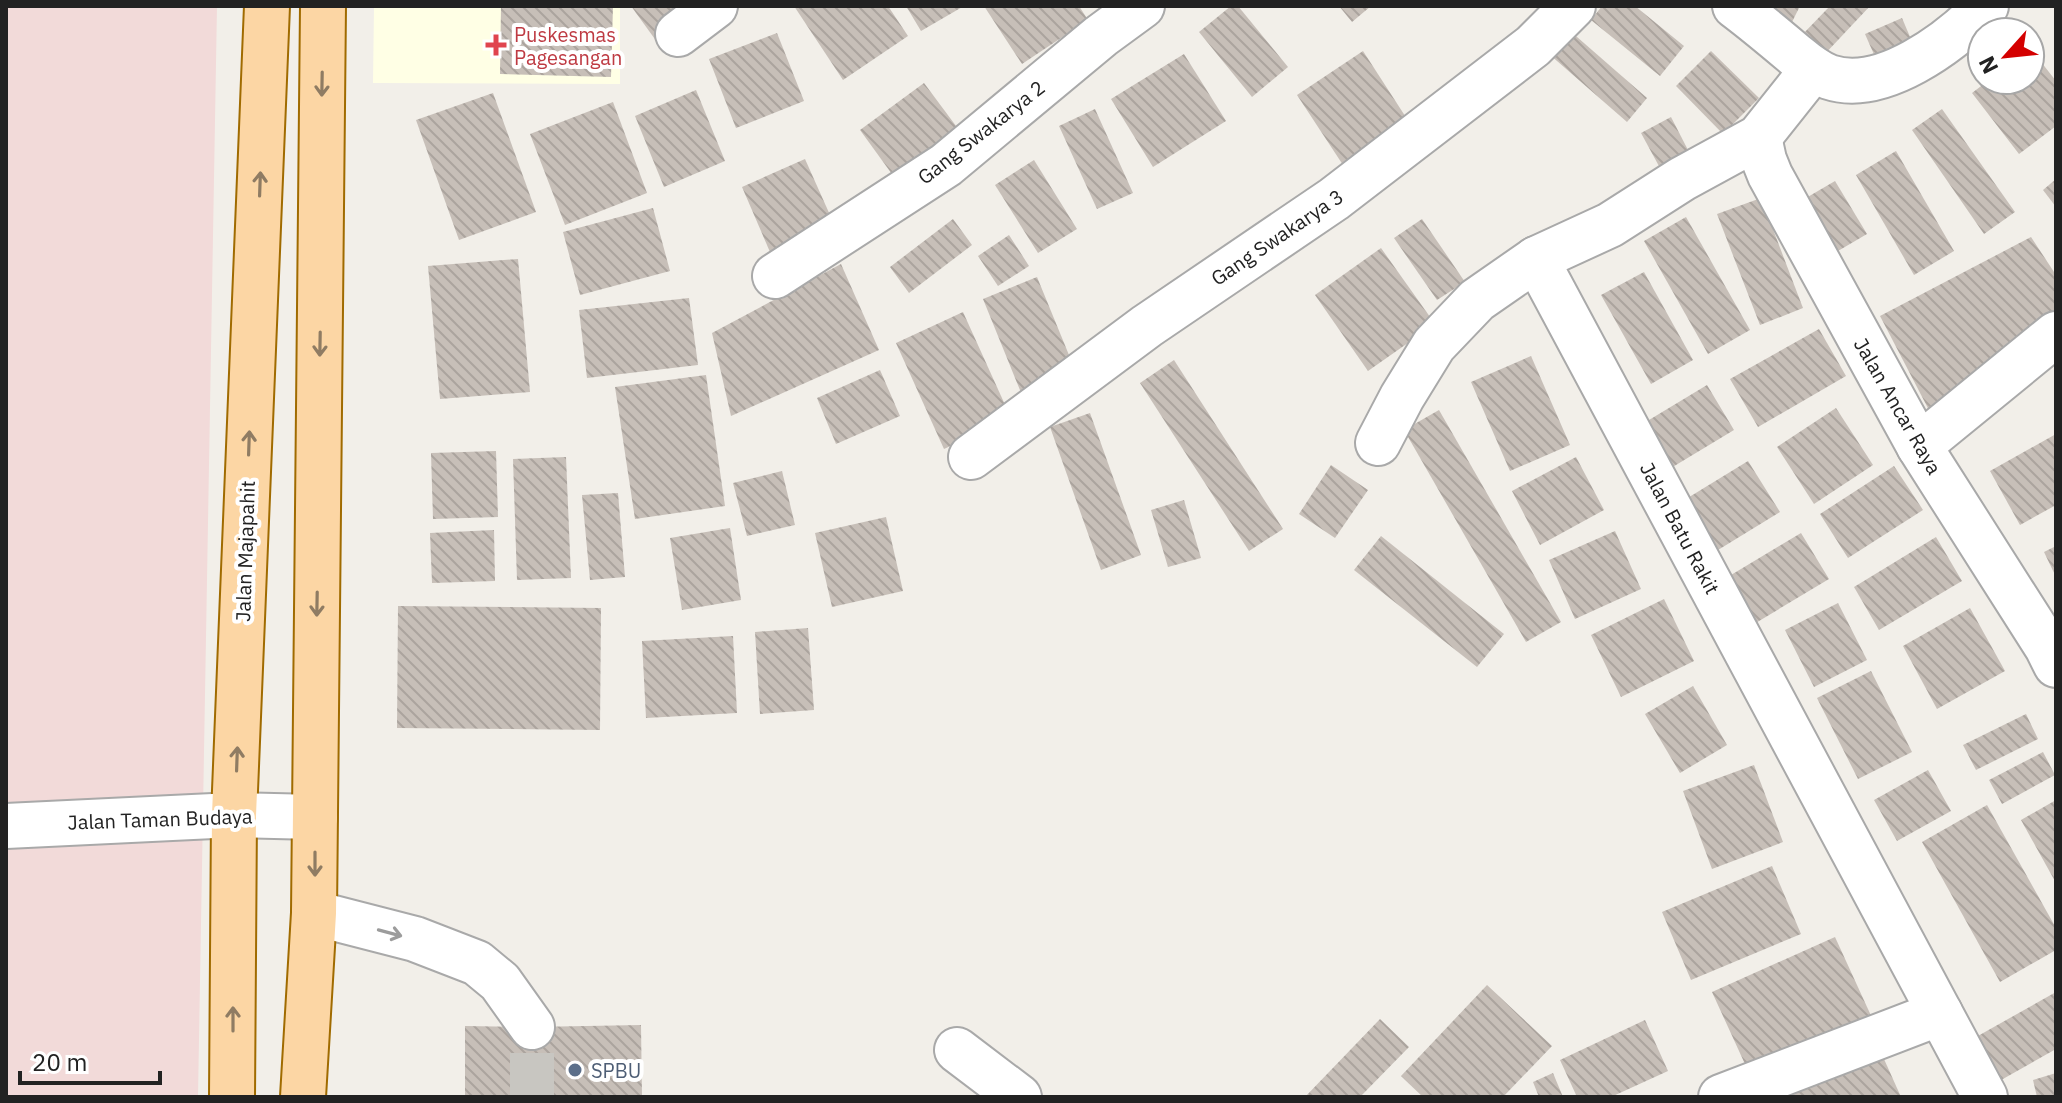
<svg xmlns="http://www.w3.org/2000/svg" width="2062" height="1103" viewBox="0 0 2062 1103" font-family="'IBM Plex Sans',sans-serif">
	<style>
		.commercial { fill: #f2dad9 }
		.education { fill: #ffffe5 }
		.building { fill: url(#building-back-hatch) }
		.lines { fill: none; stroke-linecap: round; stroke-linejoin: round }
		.minor-tunnel { stroke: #c8c6c1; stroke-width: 44; stroke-dasharray: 44 22; stroke-linecap: butt }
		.minor-casing { stroke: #a9a9a9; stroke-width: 48 }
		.major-casing { stroke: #a06b00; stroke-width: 48 }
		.minor { stroke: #fff; stroke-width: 44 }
		.major { stroke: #fcd6a4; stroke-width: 44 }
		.oneway { stroke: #8f7c63 }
		.oneway2 { stroke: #9c9c9c }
		.health-dot { fill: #e0444e; stroke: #fff; stroke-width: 3 }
		.service-dot { fill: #5c6f8a; stroke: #fff; stroke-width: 3 }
		.labels { text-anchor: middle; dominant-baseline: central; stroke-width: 8; stroke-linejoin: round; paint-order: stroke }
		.health-label { font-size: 20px; fill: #be3a42; stroke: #fff; text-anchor: start }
		.street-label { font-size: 20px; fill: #222; stroke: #fff }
		.service-label { font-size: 20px; fill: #4e5e75; stroke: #fff; text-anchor: start }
	</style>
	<defs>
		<pattern id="building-back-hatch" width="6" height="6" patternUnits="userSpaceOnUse" patternTransform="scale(2)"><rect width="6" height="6" fill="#c7bfb8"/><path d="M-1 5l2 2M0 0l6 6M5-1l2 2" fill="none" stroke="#aba49e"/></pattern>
	</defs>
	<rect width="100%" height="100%" fill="#f2efe9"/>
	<!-- commercial -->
	<path class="commercial" d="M6,6H217L198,1097H6Z"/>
	<!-- education -->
	<path class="education" d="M374,6H620V84L373,83Z"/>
	<!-- building -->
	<g class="building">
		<path d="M501,6H613L611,77L500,74Z"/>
		<path d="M631,6H705L657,42Z"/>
		<path d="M794,6H888L908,36L843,80Z"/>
		<path d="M906,6H964L921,31Z"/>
		<path d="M984,6H1079L1088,20L1022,64Z"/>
		<path d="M1231,6H1238L1288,67L1252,97L1199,32Z"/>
		<path d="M1339,6H1371L1352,22Z"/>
		<path d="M1602,6H1635L1684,46L1660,76L1591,20Z"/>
		<path d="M1758,6H1800L1792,22Z"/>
		<path d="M1830,6H1870L1823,56L1801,36Z"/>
		<path d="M1902,18L1913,44L1876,59L1865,34Z"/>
		<path d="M1569,30L1647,98L1627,122L1549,54Z"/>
		<path d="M777,33L804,101L736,128L709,59Z"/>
		<path d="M2030,48L2056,81V126L2019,154L1972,93L1989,80H2030Z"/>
		<path d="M1363,51L1409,122L1343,165L1297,95Z"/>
		<path d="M1711,51L1759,98L1723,134L1676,86Z"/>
		<path d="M1184,54L1226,121L1153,167L1111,99Z"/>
		<path d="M924,83L962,134L897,181L860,130Z"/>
		<path d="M696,90L725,161L664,187L635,116Z"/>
		<path d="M493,93L536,212L459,240L416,120Z"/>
		<path d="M613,102L647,193L565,225L530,134Z"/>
		<path d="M1095,109L1133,193L1097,209L1059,126Z"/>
		<path d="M1942,109L2015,212L1984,234L1912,130Z"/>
		<path d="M1671,117L1689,152L1660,168L1641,133Z"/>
		<path d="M1896,151L1954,251L1914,275L1856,175Z"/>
		<path d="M805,159L834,224L770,252L742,187Z"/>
		<path d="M1034,160L1077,229L1038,253L995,185Z"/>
		<path d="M2056,179V207L2043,190Z"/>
		<path d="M1835,181L1867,234L1838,251L1806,198Z"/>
		<path d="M1761,198L1803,308L1760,325L1717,214Z"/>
		<path d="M653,208L670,271L580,295L563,232Z"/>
		<path d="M1686,217L1750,330L1708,354L1644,241Z"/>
		<path d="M953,219L972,245L909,293L890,267Z"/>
		<path d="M1422,219L1465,282L1437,300L1394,238Z"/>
		<path d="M1009,235L1029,266L998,286L978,256Z"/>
		<path d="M2031,237L2056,275V320L1931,414L1880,316Z"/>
		<path d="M1381,248L1435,324L1368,371L1315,295Z"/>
		<path d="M518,259L530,392L440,399L428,266Z"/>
		<path d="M841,264L879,350L731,416L712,333Z"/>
		<path d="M1644,272L1693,360L1651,384L1601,295Z"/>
		<path d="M1037,277L1078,377L1024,400L983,299Z"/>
		<path d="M689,298L698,365L587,378L579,310Z"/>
		<path d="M963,312L1011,418L944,449L896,343Z"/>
		<path d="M1819,329L1846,376L1758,427L1730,379Z"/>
		<path d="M1531,356L1570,445L1510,471L1471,382Z"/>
		<path d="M1174,360L1283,529L1249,551L1140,383Z"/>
		<path d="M880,370L900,416L836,444L817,398Z"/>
		<path d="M706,375L725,506L635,519L615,387Z"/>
		<path d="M1707,385L1734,430L1671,468L1644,423Z"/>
		<path d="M1836,408L1873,465L1814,504L1777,447Z"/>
		<path d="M1439,410L1561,622L1526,642L1404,430Z"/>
		<path d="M1090,413L1141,555L1101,570L1050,427Z"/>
		<path d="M2056,434V505L2020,525L1990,471Z"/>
		<path d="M496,451L498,517L433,519L431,453Z"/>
		<path d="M566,457L571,578L517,580L513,459Z"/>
		<path d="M1576,457L1604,510L1540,545L1512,491Z"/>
		<path d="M1748,461L1780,512L1718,550L1686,499Z"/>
		<path d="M1331,465L1368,490L1335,538L1299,514Z"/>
		<path d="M1894,466L1923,510L1848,558L1820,514Z"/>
		<path d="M782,471L795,525L747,536L733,483Z"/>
		<path d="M618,493L625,577L590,580L582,495Z"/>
		<path d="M1184,500L1201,558L1168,567L1151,510Z"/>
		<path d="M886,517L903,591L832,607L815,533Z"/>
		<path d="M730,528L741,600L682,610L670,538Z"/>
		<path d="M494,530L495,581L432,583L430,533Z"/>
		<path d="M1615,531L1641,589L1575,619L1549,560Z"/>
		<path d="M1801,533L1829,579L1754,624L1726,578Z"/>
		<path d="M1381,536L1504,634L1477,667L1354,570Z"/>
		<path d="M1936,537L1962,581L1879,630L1854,587Z"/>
		<path d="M2056,546V577L2044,552Z"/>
		<path d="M1664,599L1694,661L1621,697L1591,635Z"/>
		<path d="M1838,603L1867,660L1814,687L1785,630Z"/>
		<path d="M398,606L601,608L600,730L397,728Z"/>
		<path d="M1970,608L2005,671L1937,709L1903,646Z"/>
		<path d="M808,628L814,710L760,714L755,632Z"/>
		<path d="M733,636L737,713L646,718L642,641Z"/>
		<path d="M1871,671L1912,752L1858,779L1817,698Z"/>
		<path d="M1693,686L1727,745L1680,773L1645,714Z"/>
		<path d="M2026,714L2038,739L1976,770L1963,745Z"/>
		<path d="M2043,752L2055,775L2002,804L1989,780Z"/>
		<path d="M1754,765L1783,842L1712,869L1683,791Z"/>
		<path d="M1928,770L1951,811L1897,841L1874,800Z"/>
		<path d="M2056,800V883L2021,820Z"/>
		<path d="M1987,805L2056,928V950L2000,982L1922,842Z"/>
		<path d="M1772,866L1801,934L1691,980L1662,912Z"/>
		<path d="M1835,937L1873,1020L1750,1075L1712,992Z"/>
		<path d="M1487,985L1552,1046L1503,1097H1423L1401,1076Z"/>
		<path d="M2056,992V1049L1994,1084L1969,1041Z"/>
		<path d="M1380,1019L1409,1047L1360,1097H1305Z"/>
		<path d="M1645,1020L1668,1071L1611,1097H1577L1560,1060Z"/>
		<path d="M641,1025L642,1097H465V1026L532,1027Z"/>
		<path d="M1875,1039L1901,1097H1757Z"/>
		<path d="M1553,1073L1563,1097H1539L1533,1082Z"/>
		<path d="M2056,1073V1097H2037L2033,1080Z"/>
	</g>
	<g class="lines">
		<!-- minor-tunnel -->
		<path class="minor-tunnel" d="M532,1097V1027"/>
		<defs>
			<g id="minor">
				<path d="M1735,6C1755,21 1774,37 1793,53C1804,62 1815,72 1829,77C1882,95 1951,42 1986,6"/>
				<path d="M678,34L715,6"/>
				<path d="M1813,69L1759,137L1682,179L1610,225L1536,259L1985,1097"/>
				<path d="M1759,137L1764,160L1770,175L1919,446L2047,647L2056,665"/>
				<path d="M775,276L946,165L1101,36L1142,6"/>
				<path d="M1378,443L1402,397L1434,345L1477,300L1536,259"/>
				<path d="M1919,446L2056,334"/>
				<path d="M971,457L1147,326L1334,199L1533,46L1573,6"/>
				<path d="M6,826L234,815L315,817"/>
				<path d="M314,913L415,939L477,963L500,982L532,1027"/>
				<path d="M957,1050L1019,1097"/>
				<path d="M1721,1097L1940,1013"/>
			</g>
			<g id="major">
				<path d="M232,1097L234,815L267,6"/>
				<path d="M303,1097L314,913L323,6"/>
			</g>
		</defs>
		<!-- minor casing -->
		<use href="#minor" class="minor-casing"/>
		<!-- major casing -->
		<use href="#major" class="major-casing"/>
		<!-- minor -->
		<use href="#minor" class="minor"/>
		<!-- major -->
		<use href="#major" class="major"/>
	</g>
	<!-- one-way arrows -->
	<defs><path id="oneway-shaft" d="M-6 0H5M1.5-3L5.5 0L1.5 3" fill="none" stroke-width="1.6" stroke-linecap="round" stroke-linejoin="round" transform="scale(2)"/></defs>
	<g class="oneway">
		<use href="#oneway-shaft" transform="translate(322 84) rotate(91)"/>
		<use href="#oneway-shaft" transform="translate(260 184) rotate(-88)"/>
		<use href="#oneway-shaft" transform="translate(320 344) rotate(91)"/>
		<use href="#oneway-shaft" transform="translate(249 443) rotate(-88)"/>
		<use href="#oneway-shaft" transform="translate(317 604) rotate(91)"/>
		<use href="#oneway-shaft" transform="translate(237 759) rotate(-88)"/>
		<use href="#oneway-shaft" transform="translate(315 864) rotate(90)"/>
		<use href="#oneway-shaft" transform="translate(233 1019) rotate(-90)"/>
	</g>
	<use class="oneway2" href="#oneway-shaft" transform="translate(390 933) rotate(15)"/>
	<!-- markers -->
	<path class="health-dot" d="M492 33h8v8h8v8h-8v8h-8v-8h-8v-8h8z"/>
	<circle class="service-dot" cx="575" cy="1070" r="8"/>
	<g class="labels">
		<!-- health labels -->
		<g class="health-label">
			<text x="514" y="34">Puskesmas<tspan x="514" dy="23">Pagesangan</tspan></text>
		</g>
		<!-- street labels -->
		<g class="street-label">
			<text transform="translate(981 132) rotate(-38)">Gang Swakarya 2</text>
			<text transform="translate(1277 237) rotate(-34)">Gang Swakarya 3</text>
			<text transform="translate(1898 406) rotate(60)">Jalan Ancar Raya</text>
			<text transform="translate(1680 528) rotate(62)">Jalan Batu Rakit</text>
			<text transform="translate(245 551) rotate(-88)">Jalan Majapahit</text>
			<text transform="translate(160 819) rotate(-2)">Jalan Taman Budaya</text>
		</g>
		<!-- service labels -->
		<g class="service-label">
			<text x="591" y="1070">SPBU</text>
		</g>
	</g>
	<!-- border -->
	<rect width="2062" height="1103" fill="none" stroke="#222222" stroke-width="16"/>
	<!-- north arrow -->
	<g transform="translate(2006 56) rotate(243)"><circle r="38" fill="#ffffff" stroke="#a7a7a7" stroke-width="2"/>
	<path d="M0-6L14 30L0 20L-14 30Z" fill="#d40000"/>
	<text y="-12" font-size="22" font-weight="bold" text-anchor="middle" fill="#222222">N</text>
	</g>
	<!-- scale -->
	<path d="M20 1071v12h140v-12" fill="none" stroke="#222222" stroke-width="4"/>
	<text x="32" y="1071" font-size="24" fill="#222222" stroke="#ffffff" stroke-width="6" paint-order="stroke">20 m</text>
</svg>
